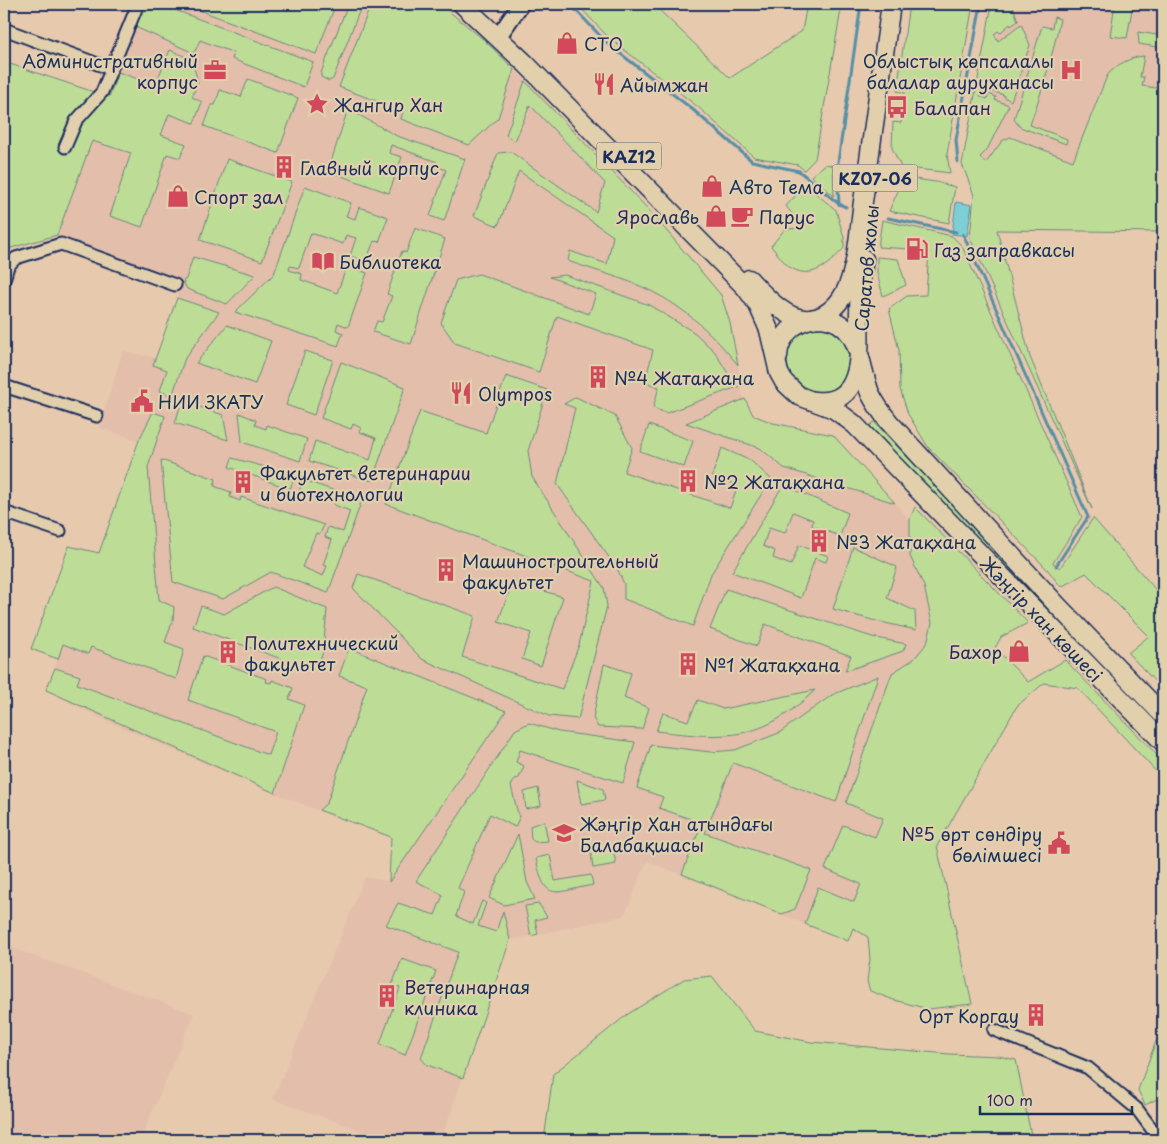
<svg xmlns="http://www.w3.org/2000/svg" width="1167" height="1144" viewBox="0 0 1167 1144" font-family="'Playpen Sans',sans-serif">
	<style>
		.built { fill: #e3beab }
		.green { fill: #bddd97; stroke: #6c867a }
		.water { fill: #7ecfd5; stroke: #568fa5 }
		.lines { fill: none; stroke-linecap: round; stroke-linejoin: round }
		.stream { stroke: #568fa5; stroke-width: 3 }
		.minor-casing { stroke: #1b2f5e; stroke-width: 15 }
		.secondary-casing { stroke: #1b2f5e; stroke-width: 19 }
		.primary-casing { stroke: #1b2f5e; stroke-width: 21 }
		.minor { stroke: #e2d0ad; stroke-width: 11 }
		.secondary { stroke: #e2d0ad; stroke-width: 15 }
		.primary { stroke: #e2d0ad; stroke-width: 18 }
		.labels { text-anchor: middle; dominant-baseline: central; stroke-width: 4.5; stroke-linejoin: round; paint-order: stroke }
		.shield { fill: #e2d0ad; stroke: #575f76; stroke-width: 1 }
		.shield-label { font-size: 16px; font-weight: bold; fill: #1b2f5e }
		.poi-label { font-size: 18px; fill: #1b2f5e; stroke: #e2d0ad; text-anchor: start }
		.street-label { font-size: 18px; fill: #1b2f5e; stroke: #e2d0ad }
	</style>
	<rect width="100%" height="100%" fill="#e7c9ae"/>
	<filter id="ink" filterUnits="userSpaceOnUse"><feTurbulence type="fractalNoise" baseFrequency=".02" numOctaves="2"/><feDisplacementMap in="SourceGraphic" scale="10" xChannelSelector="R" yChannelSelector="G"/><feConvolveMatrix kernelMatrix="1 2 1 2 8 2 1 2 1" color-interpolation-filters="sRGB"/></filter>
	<g filter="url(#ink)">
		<!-- built -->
		<g class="built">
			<path d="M144,4H440L483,39L514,69L648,209L721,295L730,323L742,393L753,415L773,423L833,435L923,534L941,668L848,941L647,861L624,916L510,940L441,1140H388L273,1099L365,877L389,882L391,837L334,817L262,788L107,721L46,690L58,659L31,649L69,546L99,553L139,441L99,427L123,351L156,358L182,281L57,235Z"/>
			<path d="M992,4H1163V179L986,164L980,157L966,135Z"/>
			<path d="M4,945L194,1014L140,1140H4Z"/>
		</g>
		<!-- green -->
		<g class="green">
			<path d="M144,4H159L313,62L304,87L232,59L234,53L200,40L194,53L135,27Z"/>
			<path d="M183,4H336L316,54Z"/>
			<path d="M348,4H362L333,79L329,81L321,77V73Z"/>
			<path d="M371,4H440L483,39L514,69L498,118L469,145L401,119L403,111L339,87Z"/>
			<path d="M577,4H653L730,78L802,31L807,4H842L815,159L804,170L798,165L754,157L698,107L609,38Z"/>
			<path d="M909,4H973L947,154L950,173L901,167L892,148L893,122L901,123L905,93L897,91Z"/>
			<path d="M992,4H1012L1018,21L1011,26L1010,24L1000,33L998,31L994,34L998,41L1021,24L1030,45L1011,101L1004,97V95L991,91L993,86L987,83L980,96L987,99L989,94L996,97L995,100L1009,105L987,150L980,157L986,163L1002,141L1010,137L1073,161L1107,76C1115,65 1131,57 1144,56L1140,77H1144L1142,86L1163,89V232L997,230L1030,357L1092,509L970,238L974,195L962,164Z"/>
			<path d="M1115,4H1133L1127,38L1110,36Z"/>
			<path d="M1054,17L1060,19C1053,55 1042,90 1030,125L1067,139L1066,144L1020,127L1014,119L1042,26L1052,28Z"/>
			<path d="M1138,32L1163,36V48L1139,44Z"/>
			<path d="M170,50L191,59L198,81L192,97L202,102L194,123L169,114L161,135L186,144L180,158L167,154L142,227L110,216L131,153L92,141L57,235L4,250V62L109,97L118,72L155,85Z"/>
			<path d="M248,79L298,98L278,153L204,126L212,105H215L220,90L241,97Z"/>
			<path d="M525,81L648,209L721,295L730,323L738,365C714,335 686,308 651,291C625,278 595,271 568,261L570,251L607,264L613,236L519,171L498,226L474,216L498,153L511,152L596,212L605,183L530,105L515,141L506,135Z"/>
			<path d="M348,109L397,136L465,159L444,221L430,216L446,170L435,165L437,162L391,145L389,153L402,157L389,193L328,171Z"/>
			<path d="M227,159L292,182L262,261L200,240Z"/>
			<path d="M826,164L833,166L834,196L811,176Z"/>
			<path d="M900,177L936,182L955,187L949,223L889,211L898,191Z"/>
			<path d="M805,185L836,210L844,238V248C831,262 814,280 793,269C785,265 777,253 771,246L785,229L803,228L786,206Z"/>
			<path d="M305,186L351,203L346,216L355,219L359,207L388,217L379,242L374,241L366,261L350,256L356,238L346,235L343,244L311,233L299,268L290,266L289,270L302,274L301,280L337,293L347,266L367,273L348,327L338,323L336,330L343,333L338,346L235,312L274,274Z"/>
			<path d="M882,220L952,236L962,246L1082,517L1053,563L1060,568L1093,518L1163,598V690L1128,653L1149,636L1086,573L1061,587L1047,569L928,447L908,414L900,389L899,350L889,309L907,296L926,295L929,251L921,250L922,242L911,241L910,249L878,247Z"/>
			<path d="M415,228L445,239L411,344L373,332L377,321L382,322L392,296L387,294L402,251L406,253Z"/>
			<path d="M193,257L255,275L227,304L187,289L183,281L186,279Z"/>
			<path d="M877,257L898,259L906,285L883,296L877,273Z"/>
			<path d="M479,274L589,314L596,294L550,277L565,275L649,305L695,333L715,352L733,382L739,381L740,386L666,413L653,408L659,387L645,382L653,350L557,316L539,372L455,343L441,323L456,280Z"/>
			<path d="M177,298L219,312L185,358L172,396L160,391L167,370L153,365Z"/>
			<path d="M227,325L271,341L255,384L196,363Z"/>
			<circle cx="819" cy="360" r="32"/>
			<path d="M305,351L333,360L314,415L286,405Z"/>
			<path d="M341,362L405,387L372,481L309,461L315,441L370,460L376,438L360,432L361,428L353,424L351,429L321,418Z"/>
			<path d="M506,376L547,390L528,451L532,477L604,588L607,606L578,719L549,716L422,659L353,588L358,574L475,616L462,657L562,689L579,645L594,581L386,504L420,411L486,433Z"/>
			<path d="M576,397L615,416L632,448L624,472L730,508L738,485L712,476L722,448L751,461L771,479L711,574L693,626L624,599V584L618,570L557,484L575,408L564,404Z"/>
			<path d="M745,399L753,415L773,423L833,435L895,503L784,468L760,448L686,423Z"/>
			<path d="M182,401L223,415L228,440L175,423Z"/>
			<path d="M153,412L165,416L148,467L159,600L174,607L173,620L165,642L184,649L176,679L91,647L88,654L63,644L58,659L31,649L69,546L99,553L139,440Z"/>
			<path d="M239,413L256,420L255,425L266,429L267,425L307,439L300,461L242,442Z"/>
			<path d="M874,422L1026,582L1022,586L870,426Z"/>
			<path d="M649,425L693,441L684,467L640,451Z"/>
			<path d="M232,458L295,475L290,489L229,467Z"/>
			<path d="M161,460L216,479L214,486L231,492L230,497L240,501L241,497L324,525L320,534L316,533L302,567L323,576L327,566L323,565L332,540L325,537L328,527L343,532L350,511L334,505L335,501L327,498L325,502L299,492L303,480L362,500L328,593L271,572L223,599L173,582Z"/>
			<path d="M783,485L848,513L840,536L812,526L813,520L793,512L785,533L769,528L763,546L775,551L773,558L791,565L799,545L828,556L826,562L815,558L801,598L732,572Z"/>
			<path d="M915,507L1028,623L1001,637L995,648L1028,682L1065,660L1163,761V779L1078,688L1044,683L1017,706L937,846L972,1004L928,1009L894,1000L870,991L867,981L870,959L868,937L853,928L848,941L805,924L818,887L854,902L861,884L825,869L843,825L875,837L883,818L846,803L892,673L914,659L927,643L932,623L924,586L910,556V519Z"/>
			<path d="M853,547L897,567L887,598L915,611L916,630L872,620L833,609Z"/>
			<path d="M513,581L563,597L541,666L522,659L531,633L498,622Z"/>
			<path d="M273,587L327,609L323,652L318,665L301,666L193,627L201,606L224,614Z"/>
			<path d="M726,589L872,637L906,644L903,651L845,671L851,656L765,624L757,646L710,629Z"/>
			<path d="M1038,594L1163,724V731L1034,599Z"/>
			<path d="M349,648L506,711L389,882L391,837L319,810L327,803L367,686L339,676Z"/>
			<path d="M203,656L267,679L266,682L271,683L272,680L293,688L289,699L304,705L275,793L46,690L55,668L80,676L77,684L268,755L276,732L188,700Z"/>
			<path d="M604,664L631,673L624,698L649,708L642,729L598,727L593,718Z"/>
			<path d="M878,676L836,802L733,763L705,833L811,870L795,909L782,914L682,874L702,823L659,808L663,797L637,788L651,745L711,752L735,750L779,733L832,695Z"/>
			<path d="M815,690C761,742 726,739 656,731L663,713L688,721L698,700L723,709Z"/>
			<path d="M529,723L559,732L635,742L623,783L520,750L516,762L524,766L519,778L515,779L511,786L519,818L515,827L490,814L458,888L464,892L456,916L473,924L482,901L486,903L478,926L496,932L503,911L510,940L463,1078L427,1065L421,1058L458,952L386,925L398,903L435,915L443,895L416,881L515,730Z"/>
			<path d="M577,780L603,789L605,800L581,804Z"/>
			<path d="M538,788L541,806L526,809L524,792Z"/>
			<path d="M544,821L548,841L535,842L531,839L530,826Z"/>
			<path d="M518,834L527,882L535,899L504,905L489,898Z"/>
			<path d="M613,849L616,864L593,868L591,853Z"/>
			<path d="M550,855L555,881L591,875L593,885C554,892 545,904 536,858Z"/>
			<path d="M539,904L547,917L535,920L538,934L531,936L525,906Z"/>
			<path d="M402,959L436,971L405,1055L380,1044L400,988L392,985Z"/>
			<path d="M712,976L755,1031L811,1042L949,1054L998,1056L1016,1060L1032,1140H547L545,1133L553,1074L628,1014L684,979Z"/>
			<path d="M1156,1041L1163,1043V1096L1145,1105L1138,1090Z"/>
		</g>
		<!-- water -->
		<path class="water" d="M956,202L972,205L967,236L952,234Z"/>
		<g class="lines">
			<!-- stream -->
			<g class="stream">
				<path d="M570,4L608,44L692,109L752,161L799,171L839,204"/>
				<path d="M958,162L956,140L981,4"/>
				<path d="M846,207L839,204L837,169L861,4"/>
				<path d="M888,218L956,232"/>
				<path d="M963,234L1088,517L1056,566"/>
			</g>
			<defs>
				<g id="minor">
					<path d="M4,29L111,69"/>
					<path d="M65,147L76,121L102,92L138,4"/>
					<path d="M4,280L8,266L16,258L61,244L175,285"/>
					<path d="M4,386L97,416"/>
					<path d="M4,512L60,531"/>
					<path d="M994,1030L1088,1068L1137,1109L1160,1140"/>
				</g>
				<path id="secondary" d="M498,37L521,4"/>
				<g id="primary">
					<path d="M462,4L525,63L746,288L758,305L769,330L779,373L784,382L799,396L834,409L854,424L1163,742"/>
					<path d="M749,279C764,295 787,322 811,319C828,317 841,302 847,288C859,260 859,225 864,195C873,131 882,67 891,4"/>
					<path d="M778,357C778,346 784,335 793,327C801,321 811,318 821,318C861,321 859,365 870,393C875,403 882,413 889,422L1059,607L1163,715"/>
					<path d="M815,401C867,406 859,346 859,313C859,295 861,277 864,259"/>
				</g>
			</defs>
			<!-- minor casing -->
			<use href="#minor" class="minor-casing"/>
			<!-- secondary casing -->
			<use href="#secondary" class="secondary-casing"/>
			<!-- primary casing -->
			<use href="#primary" class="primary-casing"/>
			<!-- minor -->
			<use href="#minor" class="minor"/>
			<!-- secondary -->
			<use href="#secondary" class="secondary"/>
			<!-- primary -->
			<use href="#primary" class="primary"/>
		</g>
	</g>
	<!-- icons -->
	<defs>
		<symbol id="shop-bare" viewBox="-9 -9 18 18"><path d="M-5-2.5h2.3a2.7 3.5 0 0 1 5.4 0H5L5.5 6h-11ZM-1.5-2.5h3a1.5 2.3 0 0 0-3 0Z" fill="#d1495b" stroke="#e2d0ad" stroke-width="2.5" paint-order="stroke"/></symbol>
		<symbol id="office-bare" viewBox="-9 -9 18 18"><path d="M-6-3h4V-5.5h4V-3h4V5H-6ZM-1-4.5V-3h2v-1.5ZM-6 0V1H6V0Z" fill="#d1495b" stroke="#e2d0ad" stroke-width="2.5" paint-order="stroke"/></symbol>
		<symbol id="hospital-bare" viewBox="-9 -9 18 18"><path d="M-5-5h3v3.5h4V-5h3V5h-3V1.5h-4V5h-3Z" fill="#d1495b" stroke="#e2d0ad" stroke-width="2.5" paint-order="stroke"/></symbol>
		<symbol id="restaurant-bare" viewBox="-9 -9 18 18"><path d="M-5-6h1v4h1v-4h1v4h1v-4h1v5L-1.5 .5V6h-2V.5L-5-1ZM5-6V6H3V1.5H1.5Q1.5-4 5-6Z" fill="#d1495b" stroke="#e2d0ad" stroke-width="2.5" paint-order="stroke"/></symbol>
		<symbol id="sight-bare" viewBox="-9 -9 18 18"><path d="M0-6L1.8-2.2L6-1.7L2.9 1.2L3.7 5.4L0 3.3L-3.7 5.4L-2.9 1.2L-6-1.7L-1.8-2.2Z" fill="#d1495b" stroke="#e2d0ad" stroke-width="2.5" paint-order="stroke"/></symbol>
		<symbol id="bus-bare" viewBox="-9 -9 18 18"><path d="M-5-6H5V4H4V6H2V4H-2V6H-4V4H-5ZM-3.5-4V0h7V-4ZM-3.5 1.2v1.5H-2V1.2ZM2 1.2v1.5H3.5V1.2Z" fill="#d1495b" stroke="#e2d0ad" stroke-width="2.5" paint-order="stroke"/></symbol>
		<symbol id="building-bare" viewBox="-9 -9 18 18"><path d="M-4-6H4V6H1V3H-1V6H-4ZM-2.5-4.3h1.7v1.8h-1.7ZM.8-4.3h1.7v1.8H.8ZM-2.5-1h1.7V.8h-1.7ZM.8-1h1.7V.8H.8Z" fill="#d1495b" stroke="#e2d0ad" stroke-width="2.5" paint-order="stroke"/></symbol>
		<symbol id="cafe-bare" viewBox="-9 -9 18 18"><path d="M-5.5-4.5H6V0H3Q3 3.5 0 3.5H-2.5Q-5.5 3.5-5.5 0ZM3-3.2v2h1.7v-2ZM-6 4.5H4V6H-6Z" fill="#d1495b" stroke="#e2d0ad" stroke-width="2.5" paint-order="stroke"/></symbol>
		<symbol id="fuel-bare" viewBox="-9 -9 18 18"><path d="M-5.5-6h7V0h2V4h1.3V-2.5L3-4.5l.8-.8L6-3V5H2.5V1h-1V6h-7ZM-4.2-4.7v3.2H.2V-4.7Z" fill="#d1495b" stroke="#e2d0ad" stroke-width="2.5" paint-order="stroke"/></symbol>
		<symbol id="library-bare" viewBox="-9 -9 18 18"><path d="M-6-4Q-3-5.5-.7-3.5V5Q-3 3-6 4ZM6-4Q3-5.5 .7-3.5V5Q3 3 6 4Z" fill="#d1495b" stroke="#e2d0ad" stroke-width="2.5" paint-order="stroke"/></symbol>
		<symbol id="civic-bare" viewBox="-9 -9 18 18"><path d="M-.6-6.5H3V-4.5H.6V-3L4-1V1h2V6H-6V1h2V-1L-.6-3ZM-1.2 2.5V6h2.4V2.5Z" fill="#d1495b" stroke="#e2d0ad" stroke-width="2.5" paint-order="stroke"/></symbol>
		<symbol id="school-bare" viewBox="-9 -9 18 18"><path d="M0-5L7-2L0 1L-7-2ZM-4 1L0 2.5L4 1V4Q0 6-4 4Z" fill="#d1495b" stroke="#e2d0ad" stroke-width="2.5" paint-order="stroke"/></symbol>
	</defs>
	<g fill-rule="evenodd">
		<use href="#shop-bare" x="551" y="27" width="32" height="32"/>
		<use href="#office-bare" x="199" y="54" width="32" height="32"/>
		<use href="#hospital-bare" x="1055" y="54" width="32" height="32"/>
		<use href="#restaurant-bare" x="588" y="68" width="32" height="32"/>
		<use href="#sight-bare" x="301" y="88" width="32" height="32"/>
		<use href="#bus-bare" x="881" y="91" width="32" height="32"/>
		<use href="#building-bare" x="268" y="151" width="32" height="32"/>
		<use href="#shop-bare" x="696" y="170" width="32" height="32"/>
		<use href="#shop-bare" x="162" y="180" width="32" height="32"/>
		<use href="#shop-bare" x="700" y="200" width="32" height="32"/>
		<use href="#cafe-bare" x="726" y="200" width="32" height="32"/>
		<use href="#fuel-bare" x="901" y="233" width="32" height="32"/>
		<use href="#library-bare" x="307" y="245" width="32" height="32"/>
		<use href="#building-bare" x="582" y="361" width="32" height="32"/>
		<use href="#restaurant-bare" x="445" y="377" width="32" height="32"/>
		<use href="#civic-bare" x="126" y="385" width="32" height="32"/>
		<use href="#building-bare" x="672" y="465" width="32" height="32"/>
		<use href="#building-bare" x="227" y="466" width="32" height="32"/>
		<use href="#building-bare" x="803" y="525" width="32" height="32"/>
		<use href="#building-bare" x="430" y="554" width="32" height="32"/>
		<use href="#shop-bare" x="1003" y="635" width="32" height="32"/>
		<use href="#building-bare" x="212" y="636" width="32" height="32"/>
		<use href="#building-bare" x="672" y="648" width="32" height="32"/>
		<use href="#school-bare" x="548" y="817" width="32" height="32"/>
		<use href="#civic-bare" x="1043" y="827" width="32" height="32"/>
		<use href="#building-bare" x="371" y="980" width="32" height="32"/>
		<use href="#building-bare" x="1020" y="999" width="32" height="32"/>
	</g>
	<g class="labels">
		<!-- shield labels -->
		<g class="shield">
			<rect x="596.5" y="142.5" width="65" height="27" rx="4"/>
			<rect x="832.5" y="164.5" width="85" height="27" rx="4"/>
		</g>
		<g class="shield-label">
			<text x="629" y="156">KAZ12</text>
			<text x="875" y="178">KZ07-06</text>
		</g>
		<!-- poi labels -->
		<g class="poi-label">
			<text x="584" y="43">СТО</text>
			<text x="198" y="60" text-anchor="end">Административный<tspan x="198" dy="21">корпус</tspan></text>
			<text x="1054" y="60" text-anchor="end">Облыстық көпсалалы<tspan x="1054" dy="21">балалар ауруханасы</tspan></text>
			<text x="620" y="84">Айымжан</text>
			<text x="334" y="104">Жангир Хан</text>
			<text x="914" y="107">Балапан</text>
			<text x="300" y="167">Главный корпус</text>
			<text x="729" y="186">Авто Тема</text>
			<text x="194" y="196">Спорт зал</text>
			<text x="699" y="216" text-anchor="end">Ярославь</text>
			<text x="759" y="216">Парус</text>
			<text x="934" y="249">Газ заправкасы</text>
			<text x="339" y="261">Библиотека</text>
			<text x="614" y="377">№4 Жатақхана</text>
			<text x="478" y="393">Olympos</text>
			<text x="158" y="401">НИИ ЗКАТУ</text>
			<text x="260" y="472">Факультет ветеринарии<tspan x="260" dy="21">и биотехнологии</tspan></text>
			<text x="704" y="481">№2 Жатақхана</text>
			<text x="836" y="541">№3 Жатақхана</text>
			<text x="462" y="560">Машиностроительный<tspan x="462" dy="21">факультет</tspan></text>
			<text x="244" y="642">Политехнический<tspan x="244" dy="21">факультет</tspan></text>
			<text x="1002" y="651" text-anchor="end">Бахор</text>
			<text x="704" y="664">№1 Жатақхана</text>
			<text x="580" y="823">Жәңгір Хан атындағы<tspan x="580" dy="21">Балабақшасы</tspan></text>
			<text x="1042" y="833" text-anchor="end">№5 өрт сөндіру<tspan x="1042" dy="21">бөлімшесі</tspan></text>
			<text x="404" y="986">Ветеринарная<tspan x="404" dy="21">клиника</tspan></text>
			<text x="1019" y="1015" text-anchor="end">Орт Коргау</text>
		</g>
		<!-- street labels -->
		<g class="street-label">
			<text transform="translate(866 268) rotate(-85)">Саратов жолы</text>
			<text transform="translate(1042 619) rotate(46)">Жәңгір хан көшесі</text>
		</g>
	</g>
	<!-- margin -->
	<rect width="1167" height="1144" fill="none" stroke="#e2d0ad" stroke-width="20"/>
	<rect x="10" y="10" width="1147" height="1124" fill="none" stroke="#1b2f5e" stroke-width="2" filter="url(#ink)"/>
	<!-- scale -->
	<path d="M980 1106v8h152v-8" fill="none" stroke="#1b2f5e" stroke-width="2.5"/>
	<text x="987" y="1106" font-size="15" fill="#1b2f5e" stroke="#e2d0ad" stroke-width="4" paint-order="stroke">100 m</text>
</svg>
